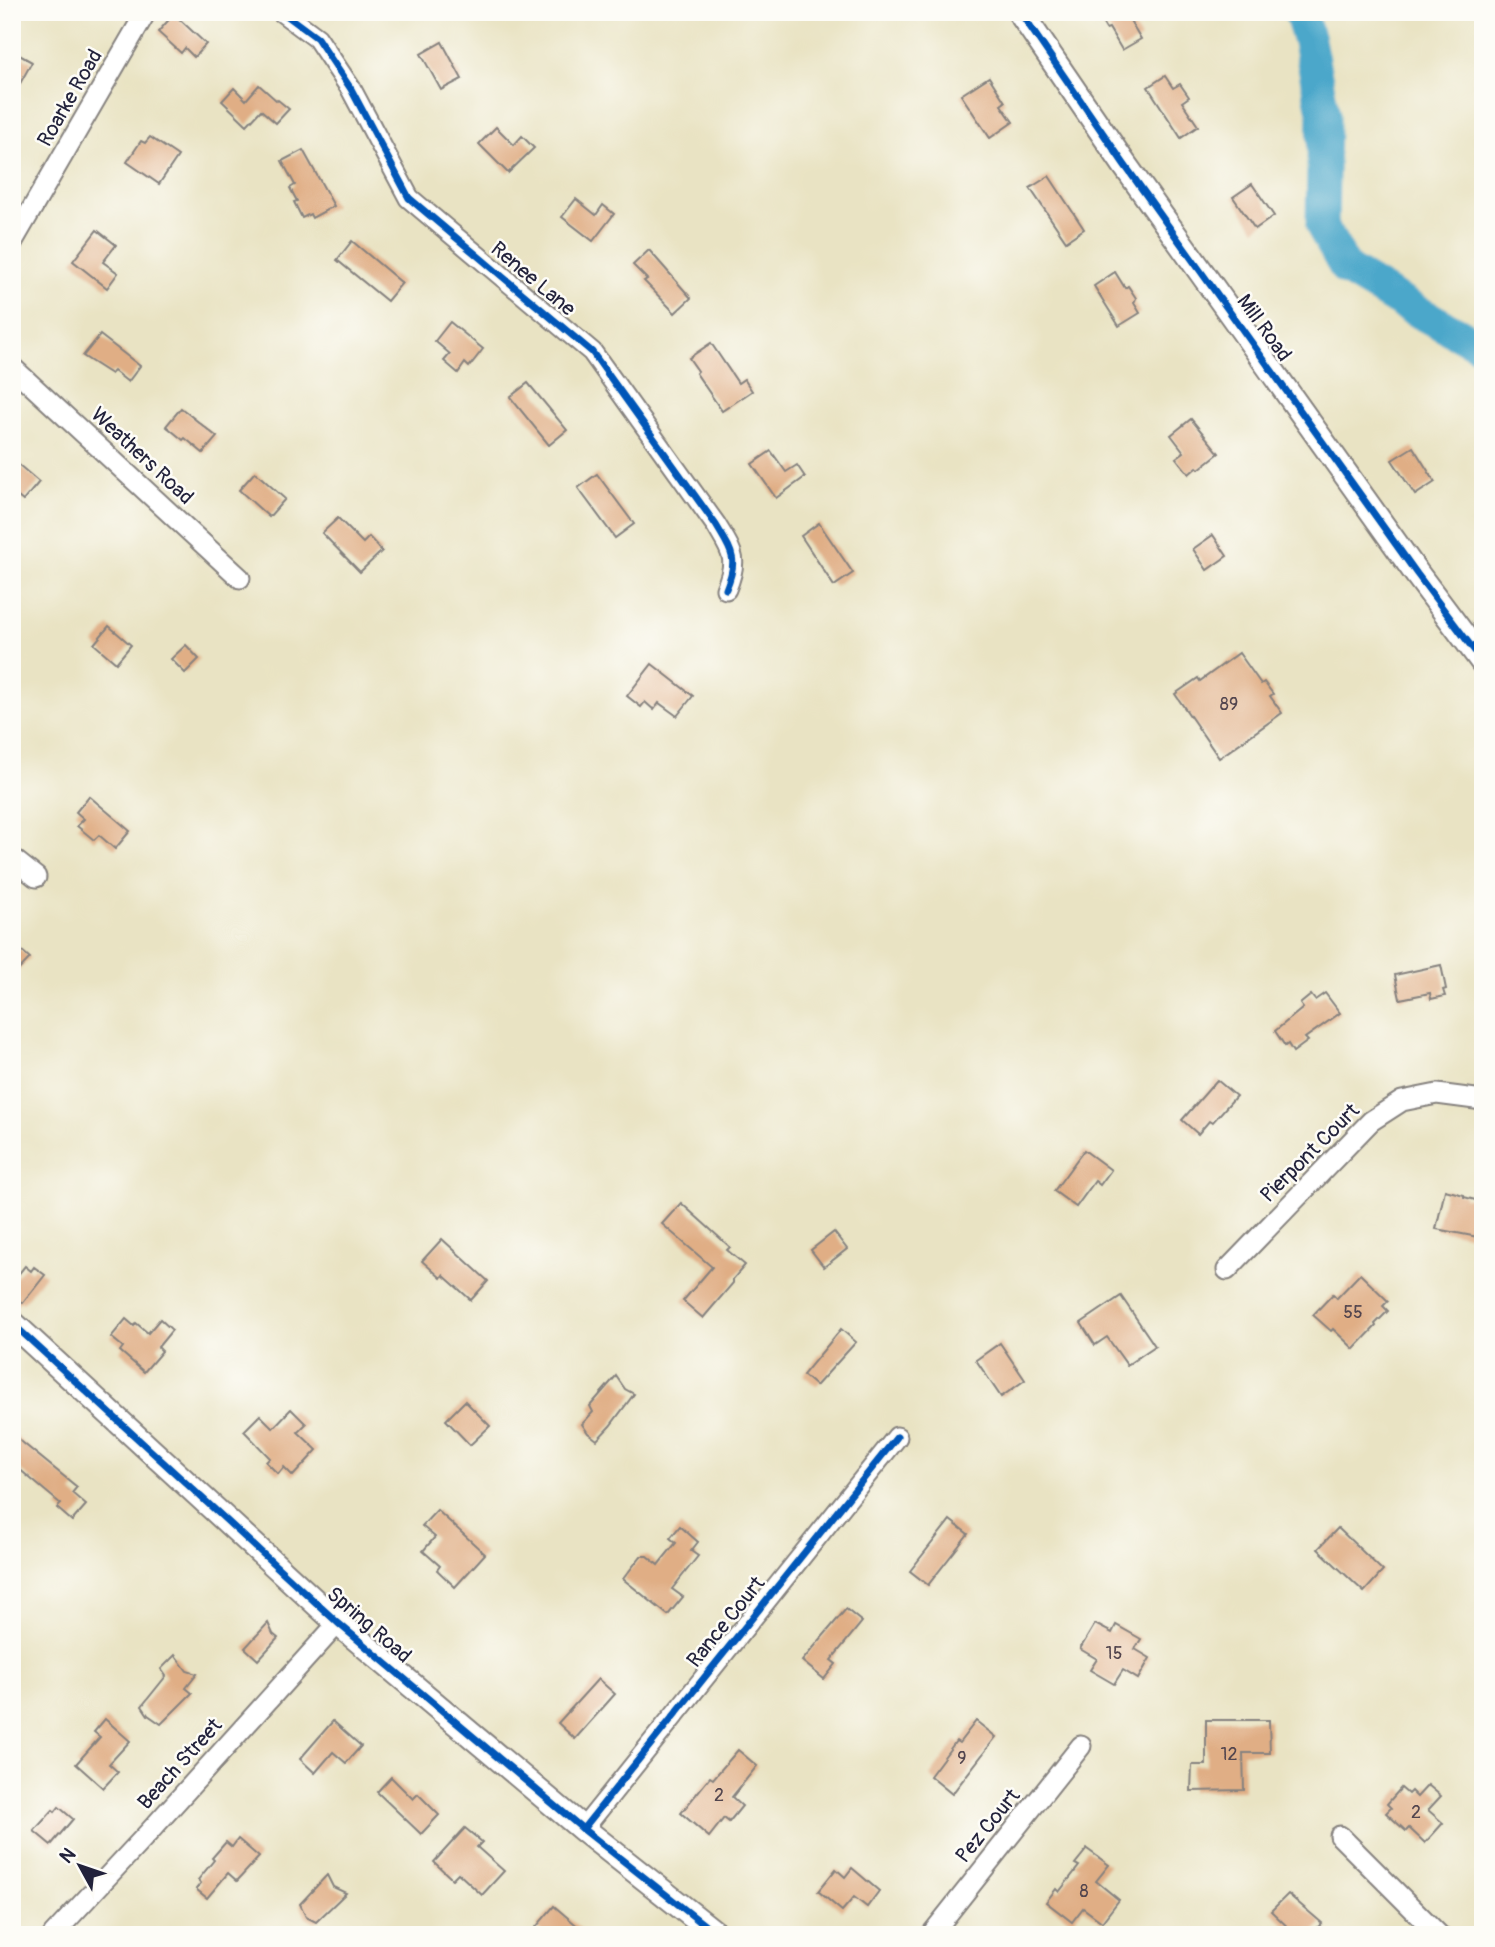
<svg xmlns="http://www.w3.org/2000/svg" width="1495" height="1947" viewBox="0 0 1495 1947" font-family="Pangolin,sans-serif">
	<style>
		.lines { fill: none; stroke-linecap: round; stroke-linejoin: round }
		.river { stroke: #4ba7ca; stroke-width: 33 }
		.building { fill: #e0ae85 }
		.minor-casing { stroke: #86827f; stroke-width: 23 }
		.tertiary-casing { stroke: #86827f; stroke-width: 28 }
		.minor { stroke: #fff; stroke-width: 19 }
		.tertiary { stroke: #fff; stroke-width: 24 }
		.cycleway-casing { stroke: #fdfcf7; stroke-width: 11 }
		.cycleway { stroke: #0057b8; stroke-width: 7 }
		.labels { text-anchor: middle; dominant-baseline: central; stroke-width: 5; stroke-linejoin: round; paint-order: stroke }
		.number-label { font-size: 18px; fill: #52454e }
		.street-label { font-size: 21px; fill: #22223b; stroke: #fdfcf7 }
	</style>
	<rect width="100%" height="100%" fill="#fdfcf7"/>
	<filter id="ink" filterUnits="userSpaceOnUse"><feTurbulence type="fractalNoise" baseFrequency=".0143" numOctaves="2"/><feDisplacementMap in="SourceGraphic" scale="14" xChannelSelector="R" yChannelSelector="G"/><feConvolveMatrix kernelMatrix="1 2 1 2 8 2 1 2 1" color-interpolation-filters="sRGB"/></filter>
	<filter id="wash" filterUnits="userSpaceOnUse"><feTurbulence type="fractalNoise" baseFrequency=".00686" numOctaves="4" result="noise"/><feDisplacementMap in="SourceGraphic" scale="28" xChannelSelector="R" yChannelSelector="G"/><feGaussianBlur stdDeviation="1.57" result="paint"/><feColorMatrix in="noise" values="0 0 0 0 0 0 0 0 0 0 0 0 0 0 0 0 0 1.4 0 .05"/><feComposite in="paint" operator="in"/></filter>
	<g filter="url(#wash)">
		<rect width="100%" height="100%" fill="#e9e3c3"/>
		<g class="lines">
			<!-- river -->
			<path class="river" d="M1300,12L1309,41L1324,116L1322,226L1346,269L1411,308L1483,347"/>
		</g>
		<g id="blocks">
			<!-- building -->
			<g class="building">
				<path d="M1096,12H1136L1128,17L1141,39L1122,50L1109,28L1106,29Z"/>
				<path d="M174,14L206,44L194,57L185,48L181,53L158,32Z"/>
				<path d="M442,42L462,79L441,90L421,54Z"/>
				<path d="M12,51L32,62L12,98Z"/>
				<path d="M1165,76L1173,88L1180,84L1189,97L1182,102L1198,126L1181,138L1148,87Z"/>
				<path d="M989,77L1005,102L1001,105L1013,122L990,138L961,95Z"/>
				<path d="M259,85L277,101L278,100L289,109L276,123L261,110L247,125L222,101L234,88L246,100Z"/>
				<path d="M496,127L514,145L522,136L534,148L508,173L479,144Z"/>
				<path d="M150,137L178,156L159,184L127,162L141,141L145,143Z"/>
				<path d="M303,150L334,206L312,218L310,214L302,218L294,202L297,201L290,188L295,185L282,161Z"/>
				<path d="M1049,176L1084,229L1066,241L1030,188Z"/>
				<path d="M1252,184L1274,216L1255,229L1233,197Z"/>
				<path d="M576,199L596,215L603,205L614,214L593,241L562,217Z"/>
				<path d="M97,230L116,245L103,262L118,273L107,288L73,261Z"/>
				<path d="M352,241L402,283L387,301L337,260Z"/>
				<path d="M649,250L691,298L675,313L644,281L647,279L633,265Z"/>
				<path d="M1115,272L1125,288L1128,286L1136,298L1134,303L1140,313L1119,326L1094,286Z"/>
				<path d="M450,322L483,349L469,367L465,363L458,373L444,361L450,354L435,341Z"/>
				<path d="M100,335L140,366L128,382L114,371L111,374L83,356Z"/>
				<path d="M711,343L738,383L744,379L752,391L722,411L696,373L698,371L689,358Z"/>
				<path d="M528,383L567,430L549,445L510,397Z"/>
				<path d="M181,408L217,437L203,453L185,438L183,440L166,426Z"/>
				<path d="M1191,419L1219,453L1199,469L1197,467L1189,474L1176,458L1184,452L1171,435Z"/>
				<path d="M1413,447L1435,482L1415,495L1392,460Z"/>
				<path d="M771,451L786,472L797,465L805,477L776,498L752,464Z"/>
				<path d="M12,459L39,482L23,501L12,492Z"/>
				<path d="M255,472L285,499L269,517L239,490Z"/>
				<path d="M597,474L634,524L615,538L578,488Z"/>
				<path d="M338,518L363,543L369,537L382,551L360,572L322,533Z"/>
				<path d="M819,523L853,573L834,586L801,536Z"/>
				<path d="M1213,535L1227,556L1207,570L1193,549Z"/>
				<path d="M109,626L131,645L116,663L94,644Z"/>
				<path d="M186,645L199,659L185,673L171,659Z"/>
				<path d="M1239,653L1261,684L1264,682L1273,694L1270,696L1282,713L1219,758L1175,694L1198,678L1200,681Z"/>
				<path d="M652,664L693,696L677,716L659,703L654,710L645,702L641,707L627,696Z"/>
				<path d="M89,796L130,831L115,849L99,835L94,840L77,826L84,819L76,812Z"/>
				<path d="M12,942L30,958L12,977Z"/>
				<path d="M1441,965L1446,989L1443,990L1445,996L1431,999L1430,993L1400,999L1395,975Z"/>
				<path d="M1325,993L1340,1013L1305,1038L1308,1041L1293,1052L1288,1044L1285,1046L1275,1031L1303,1008L1300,1004L1311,995L1315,1000Z"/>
				<path d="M1217,1080L1236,1096L1212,1123L1209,1121L1198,1134L1182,1120Z"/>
				<path d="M1084,1150L1111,1170L1100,1185L1095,1181L1076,1207L1054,1191Z"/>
				<path d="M1445,1190L1464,1195V1197L1483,1202V1238L1436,1229Z"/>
				<path d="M681,1203L730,1247L727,1250L745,1265L733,1279V1283L703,1318L683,1301L712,1267L662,1224Z"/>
				<path d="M834,1232L847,1249L824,1267L811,1250Z"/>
				<path d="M442,1239L488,1281L471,1300L443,1275L441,1278L422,1261Z"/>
				<path d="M25,1266L31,1271L34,1267L45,1275L23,1303L20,1301L12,1309V1282Z"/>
				<path d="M1360,1274L1388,1301L1383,1306L1388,1311L1375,1324L1376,1326L1354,1349L1333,1329L1331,1331L1313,1315L1333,1294L1337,1298Z"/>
				<path d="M1121,1296L1155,1346L1127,1365L1107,1337L1095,1345L1081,1323Z"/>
				<path d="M126,1319L134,1326L136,1323L148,1333L160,1319L172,1330L158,1347L162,1351L144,1372L120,1351L123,1347L111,1337Z"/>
				<path d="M841,1329L856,1342L816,1386L803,1375Z"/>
				<path d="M1000,1343L1025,1380L1001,1397L976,1360Z"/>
				<path d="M616,1376L625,1389L634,1394L610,1426L597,1440L588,1433L582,1424L593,1412L590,1406Z"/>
				<path d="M465,1401L490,1426L470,1445L446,1420Z"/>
				<path d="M291,1409L306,1424L298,1432L317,1450L293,1476L284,1467L278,1474L266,1462L270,1458L244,1431L260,1415L273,1428Z"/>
				<path d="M12,1434L77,1487L72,1493L86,1505L72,1521L57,1508L61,1504L12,1463Z"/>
				<path d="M437,1510L485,1554L455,1587L437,1570L440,1566L423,1551L435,1537L422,1526Z"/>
				<path d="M950,1520L968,1534L928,1585L910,1571Z"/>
				<path d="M680,1526L698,1542L691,1551L698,1556L672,1589L683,1597L668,1615L623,1579L641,1556H647L658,1565L676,1543L670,1538Z"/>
				<path d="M1338,1528L1383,1571L1364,1592L1318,1549Z"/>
				<path d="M846,1609L862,1622L831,1660L836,1664L824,1679L802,1661Z"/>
				<path d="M268,1623L273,1634L278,1638L258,1660L245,1648Z"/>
				<path d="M1095,1624L1112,1633L1116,1625L1141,1639L1135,1649L1150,1658L1138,1679L1123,1670L1114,1684L1090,1670L1097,1659L1080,1649Z"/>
				<path d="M175,1655L187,1671L197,1674L186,1688L192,1693L161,1724L148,1715L142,1706L166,1676L161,1669Z"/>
				<path d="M598,1679L615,1694L575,1739L558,1723Z"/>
				<path d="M105,1719L130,1741L109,1764L118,1772L103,1788L76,1764L100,1737L94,1732Z"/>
				<path d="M1206,1720H1269L1270,1753H1243L1244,1790L1191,1791L1192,1765H1206Z"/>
				<path d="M333,1721L361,1746L346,1763L333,1752L315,1773L300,1759Z"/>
				<path d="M976,1721L996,1737L952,1794L930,1776L956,1741L959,1743Z"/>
				<path d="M738,1750L757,1766L732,1797L742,1806L729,1822L724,1818L709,1837L681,1813L710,1777L713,1779Z"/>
				<path d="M391,1777L413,1799L418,1794L439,1815L421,1834L377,1792Z"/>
				<path d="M1428,1785L1441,1796L1428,1810L1443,1823L1425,1843L1409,1828L1406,1831L1386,1813L1391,1808L1387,1804L1401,1788L1408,1794L1411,1791L1417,1797Z"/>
				<path d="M59,1807L73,1819L51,1845L34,1831L53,1810L55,1812Z"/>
				<path d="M465,1828L482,1842L477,1847L504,1871L482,1895L458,1873L452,1879L434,1862Z"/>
				<path d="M238,1839L259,1857L237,1881L228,1873L207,1898L196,1889L201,1883L198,1880L214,1860L212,1858L226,1842L232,1847Z"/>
				<path d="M1087,1849L1109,1865L1096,1881L1119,1900L1102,1922L1083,1908L1072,1922L1046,1902L1056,1889L1059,1892L1079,1866L1075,1864Z"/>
				<path d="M852,1868L879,1891L867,1907L854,1897L842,1911L818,1891L836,1869L845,1877Z"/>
				<path d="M327,1875L333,1887L346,1893L316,1922L306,1917L300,1904Z"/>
				<path d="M1288,1894L1322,1923L1311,1935H1296L1271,1911Z"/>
				<path d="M554,1906L588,1935H546L536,1927Z"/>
			</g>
		</g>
	</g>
	<g filter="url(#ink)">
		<use href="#blocks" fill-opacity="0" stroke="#86827f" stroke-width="2"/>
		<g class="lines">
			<defs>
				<g id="minor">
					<path d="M282,12L317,38L351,89L409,198L592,352L716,525C732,552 739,558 726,589"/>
					<path d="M12,243L146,12"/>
					<path d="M12,367L240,578"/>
					<path d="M12,858L36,877"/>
					<path d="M1227,1270L1371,1121L1402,1101L1437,1094L1483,1100"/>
					<path d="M583,1829L897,1437"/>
					<path d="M1340,1836L1439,1935"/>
					<path d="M53,1935L150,1831L338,1623"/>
					<path d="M931,1935L1081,1746"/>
				</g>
				<g id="tertiary">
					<path d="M1020,12L1124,164L1417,574L1483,662"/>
					<path d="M12,1323L338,1623L583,1829L717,1935"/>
				</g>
			</defs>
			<!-- minor casing -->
			<use href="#minor" class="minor-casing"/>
			<!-- tertiary casing -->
			<use href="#tertiary" class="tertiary-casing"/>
			<!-- minor -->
			<use href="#minor" class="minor"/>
			<!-- tertiary -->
			<use href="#tertiary" class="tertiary"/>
			<defs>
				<g id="cycleway">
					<path d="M282,12L317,38L351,89L409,198L592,352L716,525C732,552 739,558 726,589"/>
					<path d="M1020,12L1124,164L1417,574L1483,662"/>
					<path d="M12,1323L338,1623L583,1829L717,1935"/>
					<path d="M583,1829L897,1437"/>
				</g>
			</defs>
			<!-- cycleway casing -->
			<use href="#cycleway" class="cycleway-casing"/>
			<!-- cycleway -->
			<use href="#cycleway" class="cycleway"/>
		</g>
	</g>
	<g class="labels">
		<!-- number labels -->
		<g class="number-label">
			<text x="1229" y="704">89</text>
			<text x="1353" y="1312">55</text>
			<text x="1114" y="1653">15</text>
			<text x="1229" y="1754">12</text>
			<text x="962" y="1758">9</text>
			<text x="719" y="1795">2</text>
			<text x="1416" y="1812">2</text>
			<text x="1084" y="1891">8</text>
		</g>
		<!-- street labels -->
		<g class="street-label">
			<text transform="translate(70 98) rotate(-60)">Roarke Road</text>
			<text transform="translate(533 279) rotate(40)">Renee Lane</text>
			<text transform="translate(1264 328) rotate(54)">Mill Road</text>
			<text transform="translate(142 456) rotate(43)">Weathers Road</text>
			<text transform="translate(1310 1153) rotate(-45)">Pierpont Court</text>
			<text transform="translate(726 1622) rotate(-51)">Rance Court</text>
			<text transform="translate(369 1625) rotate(41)">Spring Road</text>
			<text transform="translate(180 1764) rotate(-48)">Beach Street</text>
			<text transform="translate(988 1826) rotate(-51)">Pez Court</text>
		</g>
	</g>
	<!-- margin -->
	<rect width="1495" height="1947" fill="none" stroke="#fdfcf7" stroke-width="42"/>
	<!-- north arrow -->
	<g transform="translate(80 1866) rotate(310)" stroke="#fdfcf7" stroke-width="5" paint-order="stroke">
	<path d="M0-5L12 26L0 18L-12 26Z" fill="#22223b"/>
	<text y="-10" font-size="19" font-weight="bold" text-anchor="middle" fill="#22223b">N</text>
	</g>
</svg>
